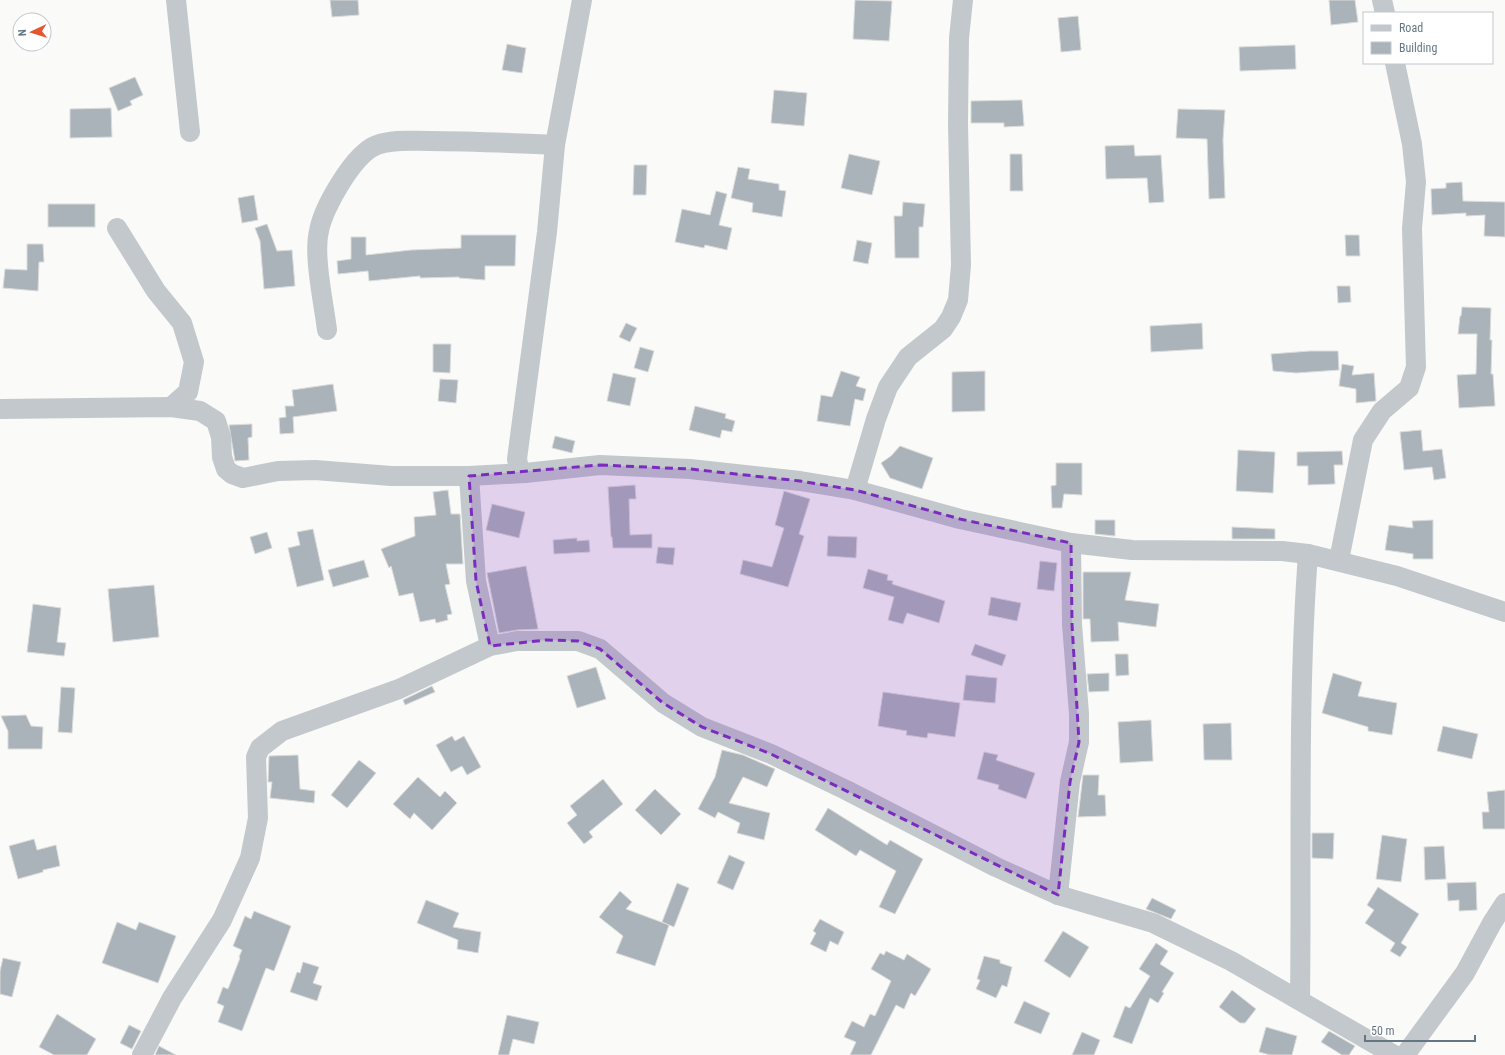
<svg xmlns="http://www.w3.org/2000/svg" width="1505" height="1055" viewBox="0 0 1505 1055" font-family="'Roboto Condensed',sans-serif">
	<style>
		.building { fill: #aab3b9; stroke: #dcdcda }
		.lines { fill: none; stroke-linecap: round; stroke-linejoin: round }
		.minor { stroke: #c3c8cc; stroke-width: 20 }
		.marked { fill: #7b2cbf; fill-opacity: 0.2; stroke: #7b2cbf; stroke-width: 3; stroke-dasharray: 8 5; stroke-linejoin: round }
	</style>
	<rect width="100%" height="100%" fill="#fafaf8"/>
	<!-- building -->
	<g class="building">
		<path d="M330,0H358L359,15L332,17Z"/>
		<path d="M855,0L892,1L889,41L853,39Z"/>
		<path d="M1329,0H1355L1358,22L1331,25Z"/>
		<path d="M1078,16L1081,50L1061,52L1058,18Z"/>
		<path d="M507,44L526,48L522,73L502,70Z"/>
		<path d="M1295,45L1296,69L1240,71L1239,47Z"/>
		<path d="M135,77L143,95L130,101L132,105L118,111L109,88Z"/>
		<path d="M774,90L807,93L804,126L771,123Z"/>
		<path d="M1022,100L1024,126L1004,127V123H971V101Z"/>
		<path d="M111,108L112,137L70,138V109Z"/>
		<path d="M1178,109L1225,110L1223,140L1225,198L1209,199L1207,139L1176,138Z"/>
		<path d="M1134,145L1135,156L1161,155L1164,202L1149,203L1147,178L1106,179L1105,146Z"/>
		<path d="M849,154L880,161L872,195L841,188Z"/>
		<path d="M1010,154H1022L1023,191H1010Z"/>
		<path d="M634,165H647L646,195H633Z"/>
		<path d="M738,167L750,169L748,179L779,184V190L786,191L782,217L752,212L753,203L731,198Z"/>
		<path d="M1462,182L1463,201L1505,202V237L1484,236L1485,215L1466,216V213L1432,215L1431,189L1446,188V183Z"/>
		<path d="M716,191L727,194L719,225L732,228L727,250L705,245L704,248L675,242L682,209L710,215Z"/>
		<path d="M254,195L258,220L242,223L238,198Z"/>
		<path d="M903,202L925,204L923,227H919V258H895L894,216H902Z"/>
		<rect x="48" y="204" width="47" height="23"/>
		<path d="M267,224L277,251L292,250L295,286L264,289L260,241L255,228Z"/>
		<path d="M461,235H516L515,266H485V280L459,278V277L420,278V276L369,281L368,271L338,274L337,261L351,259V237H366V255L411,250L461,248Z"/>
		<path d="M1345,235H1359L1360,256H1346Z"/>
		<path d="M857,240L872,243L868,264L853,261Z"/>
		<path d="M27,244H43L44,262H39L38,291L3,288L5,269L27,270Z"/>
		<path d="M1337,286H1350L1351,302L1338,303Z"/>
		<path d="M1462,307L1491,308L1490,340H1492L1491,374H1493L1495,406L1459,408L1457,375L1476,374L1477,334H1458L1460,316H1461Z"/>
		<path d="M626,323L637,328L630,342L619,337Z"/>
		<path d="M1202,323L1203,349L1151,352L1150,326Z"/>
		<path d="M433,344H451L450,373L433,372Z"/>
		<path d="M640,347L654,351L648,372L634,368Z"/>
		<path d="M1310,351H1338L1339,370L1296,373L1273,371L1271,354Z"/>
		<path d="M1342,364L1354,366L1352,375L1374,373L1376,401L1356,403V389L1339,386Z"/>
		<path d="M841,371L860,377L856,386L866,389L863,401L855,399L850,426L817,421L821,395L832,397Z"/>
		<path d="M985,371V411L952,412V372Z"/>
		<path d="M613,373L636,378L630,406L607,401Z"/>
		<path d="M440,379L458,380L456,403L438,401Z"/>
		<path d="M333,384L337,411L293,417L294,433L280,434L279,418L286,417L285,406H294L292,390Z"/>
		<path d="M695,406L726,414L725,418L735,421L732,432L722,430L720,438L689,430Z"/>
		<path d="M252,424V437L248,438L249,460L235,461L229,425Z"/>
		<path d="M1421,430L1423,451L1442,449L1446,478L1434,480L1432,467L1404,470L1400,432Z"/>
		<path d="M555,436L575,441L572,453L552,448Z"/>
		<path d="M900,446L933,458L922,489L890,478L881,463L891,456Z"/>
		<path d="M1238,450L1275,452L1273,493L1236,491Z"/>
		<path d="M1342,451L1343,465H1334L1335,484L1308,485V466H1297V452Z"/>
		<path d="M1056,463H1082V495L1064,494L1062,508H1052L1051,486L1056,485Z"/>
		<path d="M635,485L636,499H629L630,535L652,534V548H613L612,537H611L608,487Z"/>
		<path d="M448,490L451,514H460L463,564H446L450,584L445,585L452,614L447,615L448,620L436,623L435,619L420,622L413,593L399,596L391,566L389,568L381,549L415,536L414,517L436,515L433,492Z"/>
		<path d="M784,491L810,499L799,534L804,536L788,587L740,574L743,560L772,567L784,528L775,525Z"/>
		<path d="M492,504L525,512L519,538L486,530Z"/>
		<path d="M1095,520H1115V536L1095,534Z"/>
		<path d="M1433,520V559H1413V554L1385,550L1389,525L1413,528L1412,521Z"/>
		<path d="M1232,527L1275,529V539H1232Z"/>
		<path d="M313,529L324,580L297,587L288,548L300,545L297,532Z"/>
		<path d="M267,532L272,548L255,554L250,537Z"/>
		<path d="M828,536L857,537L856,558L827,556Z"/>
		<path d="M577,538V541L589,540L590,552L554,554L553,540Z"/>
		<path d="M658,547L675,548L673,565L656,563Z"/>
		<path d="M364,560L369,577L333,587L328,570Z"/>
		<path d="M1040,561L1057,563L1054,591L1037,589Z"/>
		<path d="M526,566L538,629L517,630L499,633L487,573Z"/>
		<path d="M868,569L888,575L887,580L893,581L892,584L945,601L939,623L907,613L903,624L888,620L894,597L863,588Z"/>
		<path d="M1083,572H1131L1125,600L1159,604L1156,627L1118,622L1119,641L1091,642L1090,619H1083Z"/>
		<path d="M154,585L159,637L113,642L108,589Z"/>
		<path d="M991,597L1021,603L1017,621L988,615Z"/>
		<path d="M33,604L61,608L57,642L66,643L64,656L27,652Z"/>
		<path d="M975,644L1006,655L1002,666L971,655Z"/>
		<path d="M1115,654H1128L1129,675L1116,676Z"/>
		<path d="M596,667L606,699L577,708L567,676Z"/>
		<path d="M1109,673V691L1089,692L1087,674Z"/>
		<path d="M1333,673L1362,682L1358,696L1397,703L1392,735L1368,731V727L1322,713Z"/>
		<path d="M966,675L997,678L995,703L963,700Z"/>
		<path d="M432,686L435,692L405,705L403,700Z"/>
		<path d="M61,687L75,688L72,733L58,732Z"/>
		<path d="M883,692L960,703L955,737L928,733L927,738L906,735L907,731L878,726Z"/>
		<path d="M26,715L31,726L43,727L42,749H8V731L1,716Z"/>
		<path d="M1151,720L1153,761L1120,763L1118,722Z"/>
		<path d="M1231,723L1232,760H1204L1203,724Z"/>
		<path d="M1443,726L1478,734L1472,759L1437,751Z"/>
		<path d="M452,736L455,741L464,736L481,767L467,775L462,766L451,772L436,745Z"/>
		<path d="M722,750L743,755L775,769L767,787L743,777L729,803L770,813L764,840L737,833L740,823L718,812L715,818L698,809L715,777Z"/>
		<path d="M984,752L998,755L996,760L1035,773L1026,799L998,789L999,785L977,779Z"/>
		<path d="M298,755L300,789L315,791L314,803L270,798L272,782H268L269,756Z"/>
		<path d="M359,760L376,773L347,808L331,795Z"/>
		<path d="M1083,775H1099L1098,795H1105L1106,816L1078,817Z"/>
		<path d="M418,777L440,797L445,791L457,803L432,830L414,813L410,819L393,804Z"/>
		<path d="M603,779L623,804L589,832L593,837L584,844L567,823L577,815L570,806Z"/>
		<path d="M655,789L681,814L661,835L635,810Z"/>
		<path d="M1505,790V829H1483L1482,812H1489L1487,792Z"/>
		<path d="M828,808L887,845L890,840L923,859L895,914L879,907L896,871L860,850L856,856L815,830Z"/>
		<path d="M1312,833H1334L1333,859L1312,858Z"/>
		<path d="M1382,835L1407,839L1401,882L1376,879Z"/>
		<path d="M34,839L37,850L56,845L60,866L43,870V872L18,879L9,846Z"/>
		<path d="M1444,846L1446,879L1425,880L1424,847Z"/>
		<path d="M729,855L745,862L733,890L717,883Z"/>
		<path d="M1476,882L1477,910L1459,911V900L1448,901L1447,883Z"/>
		<path d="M677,883L689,888L674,927L662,922Z"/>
		<path d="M1378,887L1419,914L1401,943L1407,947L1400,957L1390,951L1395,943L1365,923L1374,910L1367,905Z"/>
		<path d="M620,891L632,902L626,909L669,925L655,966L616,953L623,936L599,917Z"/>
		<path d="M1152,898L1176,910L1171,919L1146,909Z"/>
		<path d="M426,900L459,913L453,927L481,932L478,953L457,949L458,940L417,923Z"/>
		<path d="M254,911L291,926L274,971L266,968L242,1031L218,1022L224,1006L217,1003L223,987L228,989L240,958L239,957L242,950L233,946L245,916L251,919Z"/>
		<path d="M820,919L844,932L838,945L830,941L826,952L810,944L816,933L813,931Z"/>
		<path d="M117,922L136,930L139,922L176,936L158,983L102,963Z"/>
		<path d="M1063,931L1089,947L1070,978L1044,961Z"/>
		<path d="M1156,943L1168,951L1160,964L1174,973L1162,992L1164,993L1158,1003L1150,998L1132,1044L1113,1037L1125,1006L1130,1008L1150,976L1139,969Z"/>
		<path d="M886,951L904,960L907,954L931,969L915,996L911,993L904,1009L896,1005L871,1055H850L856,1042L844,1037L852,1021L864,1027L870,1014L875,1016L891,981L871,969L880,953L884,955Z"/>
		<path d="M984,956L1000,960V963L1012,967L1007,987L1002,985L996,998L976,989L980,980L977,979Z"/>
		<path d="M3,958L21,962L12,997L0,994V971Z"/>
		<path d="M303,962L319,967L313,983L322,986L317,1001L290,992L297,972L300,973Z"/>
		<path d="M1232,990L1256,1009L1245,1023H1240L1219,1007Z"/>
		<path d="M1024,1001L1050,1013L1041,1034L1014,1023Z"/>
		<path d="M57,1014L96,1039L87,1055H54L39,1047Z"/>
		<path d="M507,1015L539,1022L534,1044L513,1039L509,1055H498Z"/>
		<path d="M129,1025L141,1031L132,1049L120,1043Z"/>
		<path d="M1266,1027L1297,1036L1292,1055H1270L1259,1052Z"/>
		<path d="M1329,1031L1355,1046L1349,1055H1342L1321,1042Z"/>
		<path d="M1082,1032L1100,1040L1094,1055H1072Z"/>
		<path d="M159,1046L176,1055H155Z"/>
	</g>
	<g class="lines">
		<!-- minor -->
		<g class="minor">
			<path d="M176,0L190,132"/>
			<path d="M582,0L555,145L547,232L517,459L519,469L525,473L600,465L690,469L800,481L855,490L960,519L1071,543L1132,550L1282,551L1308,554L1397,576L1505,612"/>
			<path d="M1382,0L1385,13"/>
			<path d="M117,228L156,291L182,323L194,362L188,392L171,407"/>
			<path d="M327,330C324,304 313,256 319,231C323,208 354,153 377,145C392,139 412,141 428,141C470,141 512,143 555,145"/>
			<path d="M0,409L171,407L200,411L216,421L221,437L222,457L226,469L232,474L243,478L278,471L315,470L391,476H469L525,473"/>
			<path d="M469,476L476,581L490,646"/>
			<path d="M855,490L876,419L888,387L908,357L943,329L951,317L958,300L961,265L958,123L959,38L963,0"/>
			<path d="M1339,560L1363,440L1382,411L1409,388L1416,367L1412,228L1416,182L1412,144L1395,63"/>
			<path d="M1058,895L1070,782L1079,742V714L1072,624L1071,543"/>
			<path d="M1300,1000C1302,852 1297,702 1308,554"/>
			<path d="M142,1055L172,998L222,920L250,858L258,818L256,757L260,748L282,731L399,689L490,646L517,641H578L600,649L663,703L702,727L771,754L846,790L996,867L1058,895L1153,923L1231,961L1394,1055"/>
			<path d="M1405,1055L1465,973L1492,923L1505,903"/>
		</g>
	</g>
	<!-- marked area -->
	<path class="marked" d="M600,465L690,469L800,481L855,490L960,519L1071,543L1072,624L1079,742L1070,782L1058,895L771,754L702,727L663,703L600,649L578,641L546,640L490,646L476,581L469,476Z"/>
	<!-- legend -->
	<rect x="1363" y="12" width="130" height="52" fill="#ffffff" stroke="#c1c8cd"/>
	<rect x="1371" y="25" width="20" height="6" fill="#c3c8cc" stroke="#c1c8cd"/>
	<text x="1399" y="32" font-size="12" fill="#657683">Road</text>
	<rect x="1371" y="42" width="20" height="12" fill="#aab3b9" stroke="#c1c8cd"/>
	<text x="1399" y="52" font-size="12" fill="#657683">Building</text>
	<!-- north arrow -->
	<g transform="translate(32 32) rotate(266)"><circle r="19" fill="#ffffff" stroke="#c1c8cd"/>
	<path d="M0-3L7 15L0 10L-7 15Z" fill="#e4572e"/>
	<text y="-6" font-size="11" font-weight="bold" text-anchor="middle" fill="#657683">N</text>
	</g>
	<!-- scale -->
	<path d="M1365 1035v6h110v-6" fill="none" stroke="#657683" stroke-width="2"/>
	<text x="1371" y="1035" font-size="12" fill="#657683" stroke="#ffffff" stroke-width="3" paint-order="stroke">50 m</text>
</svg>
